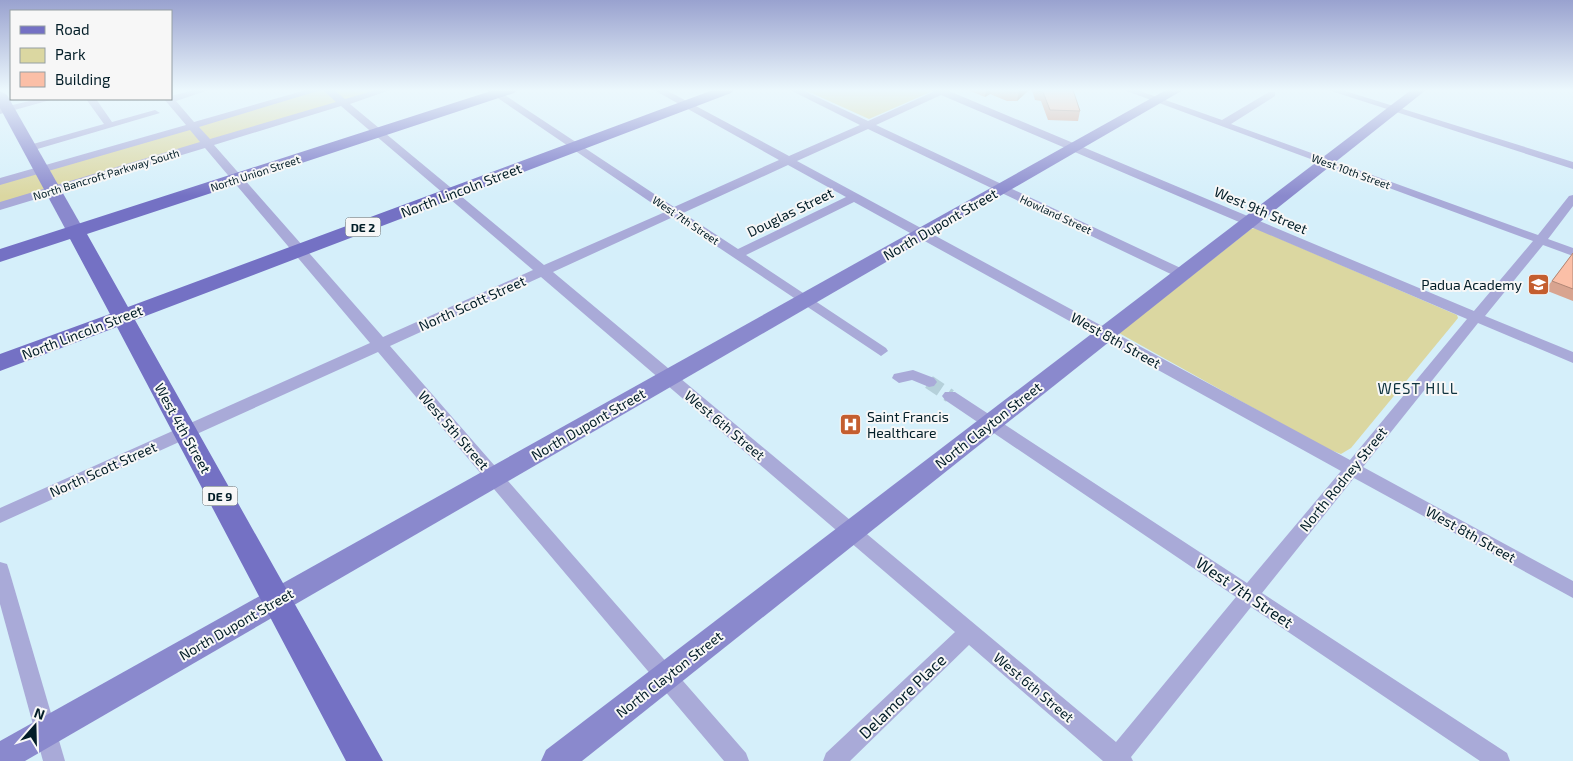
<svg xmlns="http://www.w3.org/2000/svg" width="1573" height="761" viewBox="0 0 1573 761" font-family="'Exo 2',sans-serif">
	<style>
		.green { fill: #dbd7a1 }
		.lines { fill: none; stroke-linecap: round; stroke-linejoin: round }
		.street-tunnel { stroke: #b5d0da; stroke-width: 14; stroke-dasharray: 14 8; stroke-linecap: butt }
		.street { fill: #a9aad8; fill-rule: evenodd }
		.secondary { fill: #8a89cd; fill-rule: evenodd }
		.primary { fill: #7471c4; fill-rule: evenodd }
		.wall { fill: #d8a490 }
		.shaded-wall { fill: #b08675 }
		.building { fill: #fbbfa7; stroke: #b08675 }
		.labels { text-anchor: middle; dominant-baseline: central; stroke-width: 4; stroke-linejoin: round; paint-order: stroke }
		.far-street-label { font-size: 11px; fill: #021d27; stroke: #f7f7f7 }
		.shield { fill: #f7f7f7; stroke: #4c5e65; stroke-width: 1 }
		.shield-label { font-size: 12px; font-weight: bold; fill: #021d27 }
		.street-label { font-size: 14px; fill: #021d27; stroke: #f7f7f7 }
		.poi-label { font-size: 14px; fill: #021d27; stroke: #f7f7f7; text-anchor: end }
		.neighbourhood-label { font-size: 15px; letter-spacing: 1px; fill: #103440; stroke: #f7f7f7 }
		.near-street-label { font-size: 16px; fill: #021d27; stroke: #f7f7f7 }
	</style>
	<rect width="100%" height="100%" fill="#d5effa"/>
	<!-- green -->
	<g class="green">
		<path d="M316,90H385L0,206V182Z"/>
		<path d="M805,90H935L869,119Z"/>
		<path d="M1255,228L1457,315L1458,318L1454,323L1351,448L1341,454L1325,448L1119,333L1251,229Z"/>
	</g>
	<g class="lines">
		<!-- street-tunnel -->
		<path class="street-tunnel" d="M929,382L950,396"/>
		<!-- street -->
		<g class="street">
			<path d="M194,90H209L176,101L194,122L306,90H321L199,127L210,139L336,102L323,90H334L345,99L376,90H390L350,104L544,265L665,212L486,90H497L674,207L779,160L654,90H666L789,156L860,125L790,90H802L868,121L933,92L932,90H950L949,91L1474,311L1533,241L1124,90H1137L1222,120L1269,92H1275V96L1231,124L1538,235L1569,196L1573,195V206L1548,239L1573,248V256L1543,245L1485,316L1573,352V363L1478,323L1363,467L1573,581V598L1354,478L1262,593L1507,753L1510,761H1480L1251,607L1131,757L1133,761H1103L969,645L850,761H823L826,753L955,632L541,277L390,346L746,753L749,761H724L378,352L0,523V508L370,343L205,148L0,210V202L200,142L190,130L0,185V178L186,125L164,99H171V96ZM941,95L1467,319L1350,460L797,161L868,129L1177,277H1187L1189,274L1187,271L876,125ZM341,106L533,270L383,337L214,145ZM788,165L846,197L738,249L683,213ZM854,202L1341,471L1247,583L955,392H945L942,396L945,400L1236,597L1116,742L553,272L673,217L881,356L888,351L886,348L746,255Z"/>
			<path d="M1328,90H1342L1573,162V169Z"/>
			<path d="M38,99H54L0,114V108Z"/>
			<path d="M86,99H96L112,122L155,110L160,113L34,150H26V146L104,124Z"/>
			<path d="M913,370L934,378L937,382L934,386L929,387L912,380L899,383L892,378L894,374Z"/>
			<path d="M0,562L7,564L9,570L65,761H43L0,604Z"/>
		</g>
		<!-- secondary -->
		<g class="secondary">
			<path d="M1166,90H1183L25,761H0V741Z"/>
			<path d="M1411,90H1426L582,761H541L546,750Z"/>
			<path d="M0,91L7,95L85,232L82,236H70L67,232L0,108Z"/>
		</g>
		<!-- primary -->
		<path class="primary" d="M494,90H517L514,93L87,234L128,307L713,90H734L731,93L135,320L383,761H346L117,327L0,371V354L110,314L70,239L0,262V249Z"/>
	</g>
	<!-- wall -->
	<g class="wall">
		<path d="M970,90H1029L1017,101H1007L990,94L985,97L970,91Z"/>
		<path d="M1032,90H1073L1080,111L1078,121L1048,120L1041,101L1035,100Z"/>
		<path d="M1573,253V301L1545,290Z"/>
	</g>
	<!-- shaded-wall -->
	<g class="shaded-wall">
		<path d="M986,90H991L990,94L985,97Z"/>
		<path d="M1021,90H1029L1017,101L1019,92Z"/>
	</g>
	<!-- building -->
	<g class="building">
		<path d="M1004,90H1021L1019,92H1008Z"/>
		<path d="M1037,90H1073L1080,111L1050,110L1043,92L1037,91Z"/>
		<path d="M1573,253V289L1552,281Z"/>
	</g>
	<!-- sky -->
	<linearGradient id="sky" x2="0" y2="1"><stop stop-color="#99a2cf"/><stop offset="0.46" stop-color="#ecf8fd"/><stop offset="1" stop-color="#ecf8fd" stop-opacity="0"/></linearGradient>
	<rect width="1573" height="196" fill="url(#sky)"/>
	<!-- icons -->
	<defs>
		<symbol id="school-square" viewBox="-11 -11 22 22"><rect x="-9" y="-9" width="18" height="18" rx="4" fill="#c45e2f" stroke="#f7f7f7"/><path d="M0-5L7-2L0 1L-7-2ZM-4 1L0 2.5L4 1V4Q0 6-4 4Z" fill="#fff"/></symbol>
		<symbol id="hospital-square" viewBox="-11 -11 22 22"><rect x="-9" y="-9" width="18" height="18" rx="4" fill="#c45e2f" stroke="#f7f7f7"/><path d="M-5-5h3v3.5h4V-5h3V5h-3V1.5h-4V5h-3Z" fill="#fff"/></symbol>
	</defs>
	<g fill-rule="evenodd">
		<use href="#school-square" x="1526" y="272" width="25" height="25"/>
		<use href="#hospital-square" x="838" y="412" width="25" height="25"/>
	</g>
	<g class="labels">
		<!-- far-street labels -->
		<g class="far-street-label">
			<text transform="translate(1351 171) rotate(20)">West 10th Street</text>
			<text transform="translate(255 173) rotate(-18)">North Union Street</text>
			<text transform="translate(106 174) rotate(-17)">North Bancroft Parkway South</text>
			<text transform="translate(1056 214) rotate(25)">Howland Street</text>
			<text transform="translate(686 220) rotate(34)">West 7th Street</text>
		</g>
		<!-- shield labels -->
		<g class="shield">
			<rect x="345.5" y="217.5" width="35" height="19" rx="4"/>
			<rect x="202.5" y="486.5" width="35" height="19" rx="4"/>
		</g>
		<g class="shield-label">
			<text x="363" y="227">DE 2</text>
			<text x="220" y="496">DE 9</text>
		</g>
		<!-- street labels -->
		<g class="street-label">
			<text transform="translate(461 190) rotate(-21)">North Lincoln Street</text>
			<text transform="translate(1261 210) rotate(23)">West 9th Street</text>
			<text transform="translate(790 212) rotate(-26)">Douglas Street</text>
			<text transform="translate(940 224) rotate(-30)">North Dupont Street</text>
			<text transform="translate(472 303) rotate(-24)">North Scott Street</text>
			<text transform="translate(82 332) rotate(-21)">North Lincoln Street</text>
			<text transform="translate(1116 340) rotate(29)">West 8th Street</text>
			<text transform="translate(588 424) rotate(-30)">North Dupont Street</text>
			<text transform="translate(725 425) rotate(40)">West 6th Street</text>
			<text transform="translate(988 425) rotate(-38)">North Clayton Street</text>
			<text transform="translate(183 428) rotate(61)">West 4th Street</text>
			<text transform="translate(454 430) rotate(49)">West 5th Street</text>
			<text transform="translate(103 469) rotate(-24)">North Scott Street</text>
			<text transform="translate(1343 479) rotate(-51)">North Rodney Street</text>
			<text transform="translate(1471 534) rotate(29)">West 8th Street</text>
			<text transform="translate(236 624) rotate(-30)">North Dupont Street</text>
			<text transform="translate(669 674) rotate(-38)">North Clayton Street</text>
			<text transform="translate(1034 687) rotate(40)">West 6th Street</text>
		</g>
		<!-- poi labels -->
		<g class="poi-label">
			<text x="1522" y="284">Padua Academy</text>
			<text x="867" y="416" text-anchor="start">Saint Francis<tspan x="867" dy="16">Healthcare</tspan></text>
		</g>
		<!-- neighbourhood labels -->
		<g class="neighbourhood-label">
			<text x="1418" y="388">WEST HILL</text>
		</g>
		<!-- near-street labels -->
		<g class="near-street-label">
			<text transform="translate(1245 592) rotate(34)">West 7th Street</text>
			<text transform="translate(902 696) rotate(-44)">Delamore Place</text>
		</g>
	</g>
	<!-- legend -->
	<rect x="10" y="10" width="162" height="90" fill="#f7f7f7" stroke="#95a0a4"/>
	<rect x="20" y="26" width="25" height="8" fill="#7471c4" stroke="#95a0a4"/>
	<text x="55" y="35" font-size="15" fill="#021d27">Road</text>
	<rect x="20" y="48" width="25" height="15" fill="#dbd7a1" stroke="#95a0a4"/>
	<text x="55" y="60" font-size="15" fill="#021d27">Park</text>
	<rect x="20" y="72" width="25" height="15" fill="#fbbfa7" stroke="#95a0a4"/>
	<text x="55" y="85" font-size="15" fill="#021d27">Building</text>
	<!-- north arrow -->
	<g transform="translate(35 726) rotate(20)" stroke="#f7f7f7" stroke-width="4" paint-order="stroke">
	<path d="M0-4L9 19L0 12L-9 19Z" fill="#021d27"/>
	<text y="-8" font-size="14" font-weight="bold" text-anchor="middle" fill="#021d27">N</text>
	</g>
</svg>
